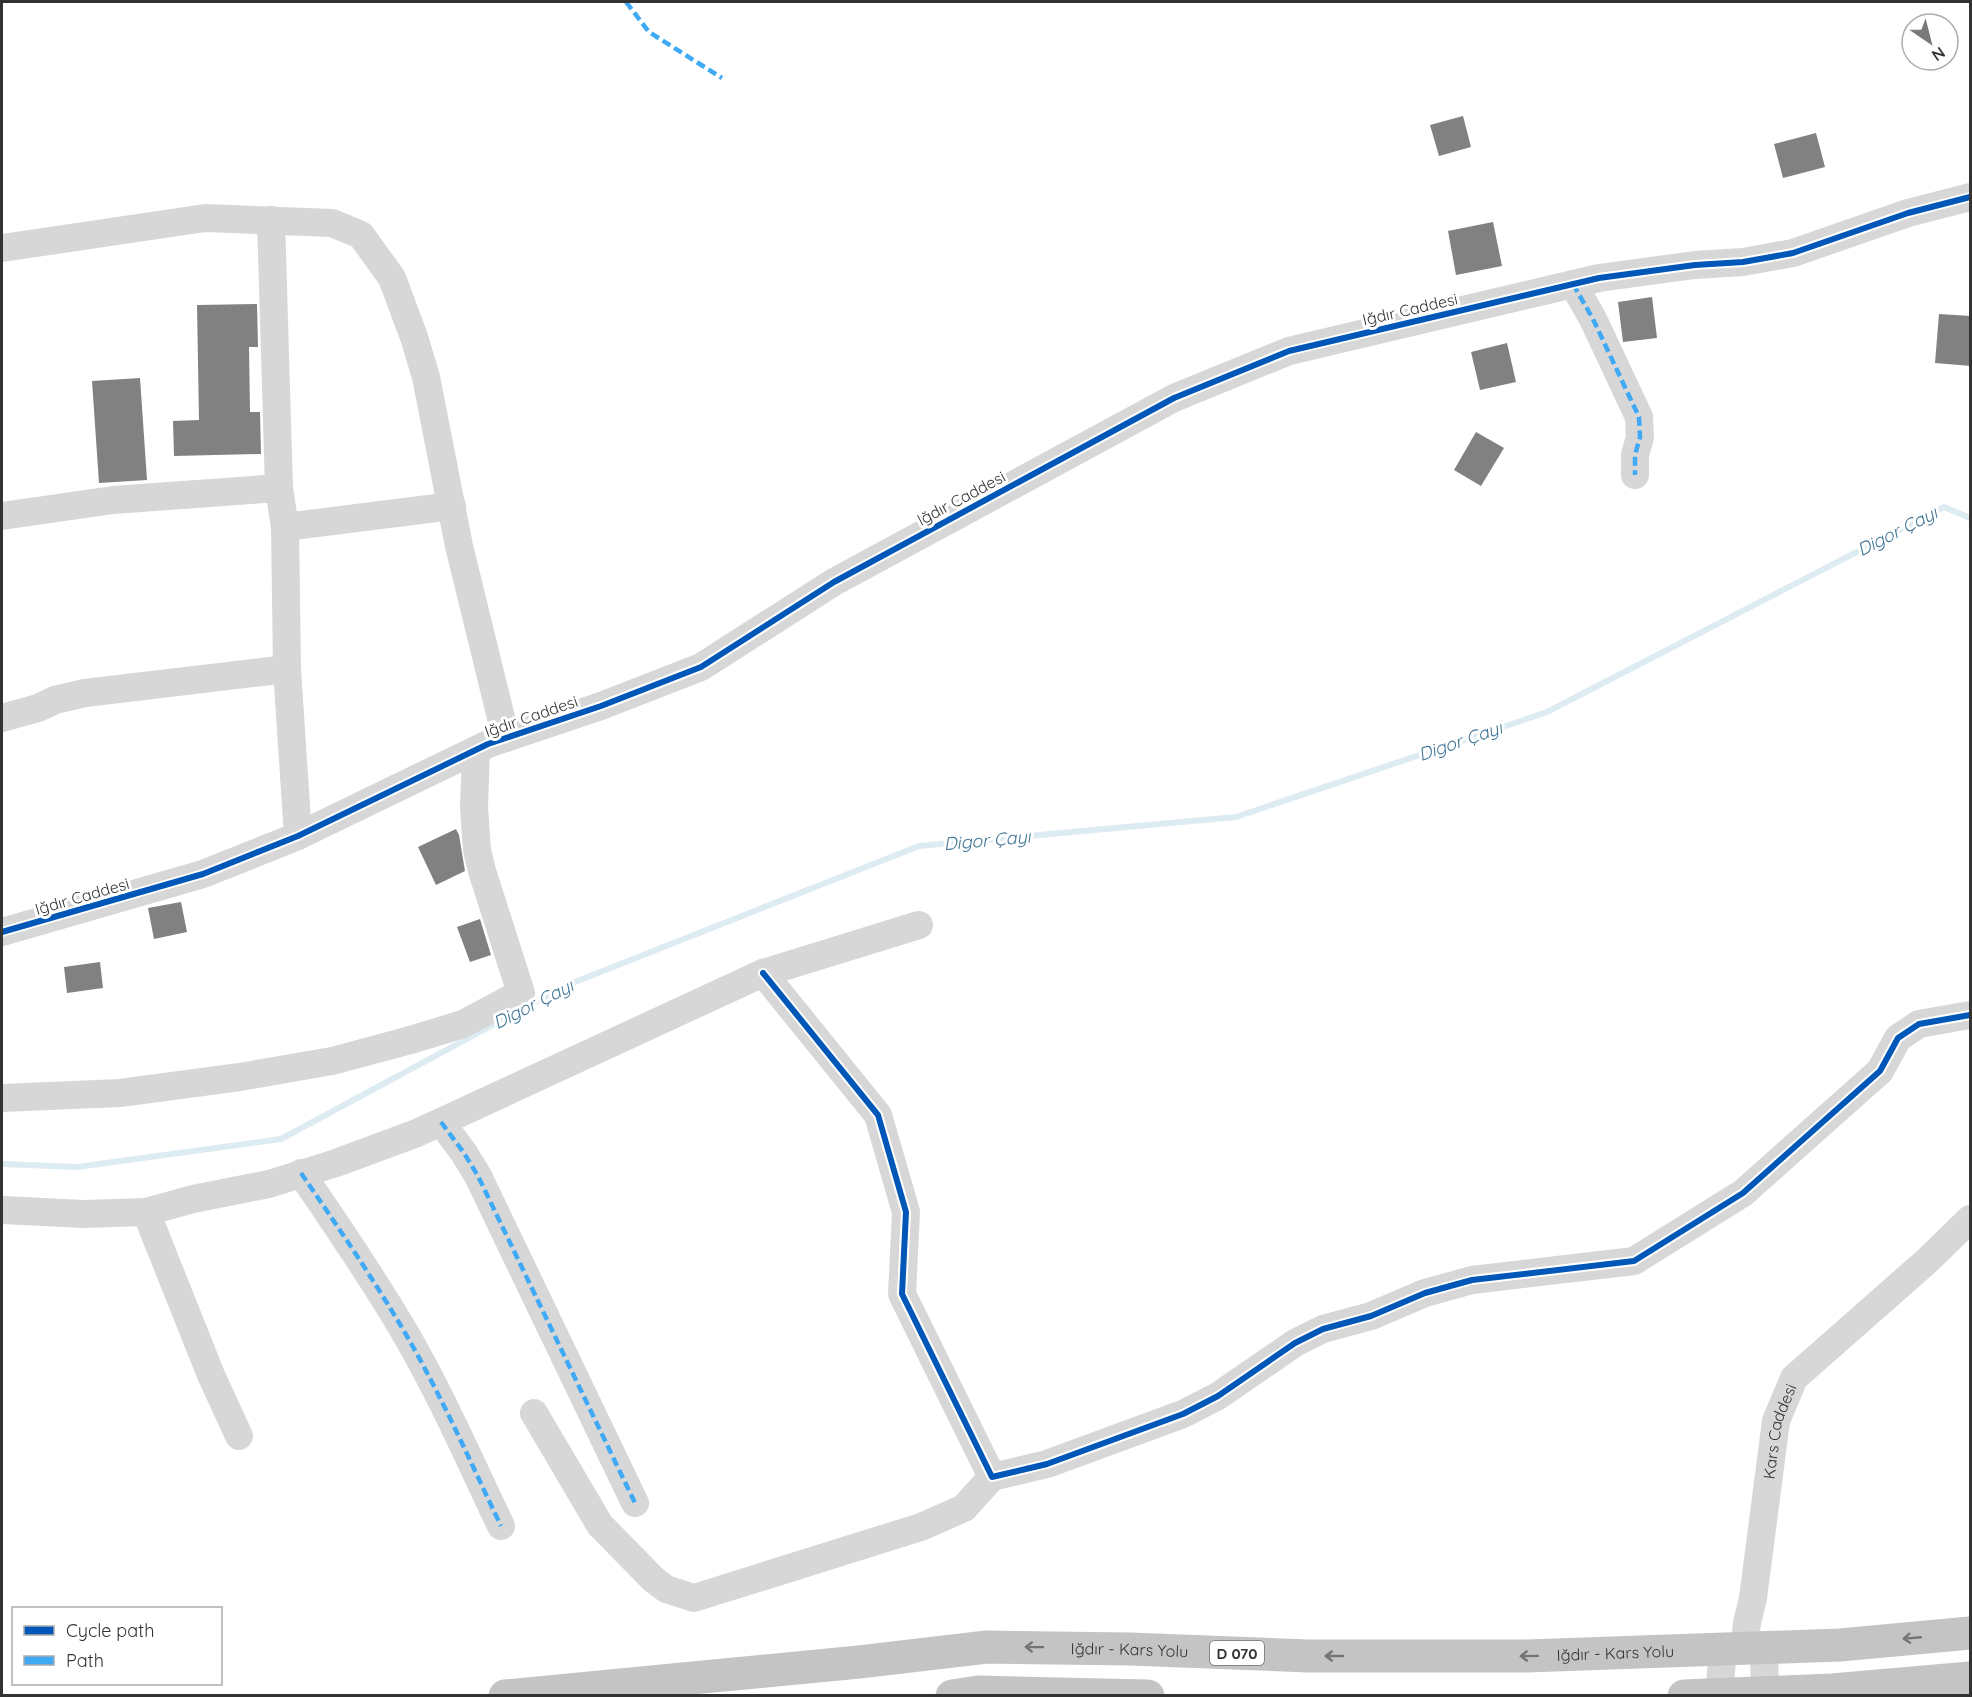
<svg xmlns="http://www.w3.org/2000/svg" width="1972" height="1697" viewBox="0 0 1972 1697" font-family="Quicksand,sans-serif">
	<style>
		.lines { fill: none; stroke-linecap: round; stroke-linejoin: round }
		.stream { stroke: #ddebf3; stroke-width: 6 }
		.building { fill: #818181 }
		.minor { stroke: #d7d7d7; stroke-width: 28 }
		.highway { stroke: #c4c4c4; stroke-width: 33 }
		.quiet { stroke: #3fa9f5; stroke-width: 4.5; stroke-dasharray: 9 4.5; stroke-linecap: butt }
		.cycleway-casing { stroke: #fff; stroke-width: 10 }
		.cycleway { stroke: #0057b8; stroke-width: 6 }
		.oneway { stroke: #747474 }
		.labels { text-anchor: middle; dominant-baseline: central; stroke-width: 6; stroke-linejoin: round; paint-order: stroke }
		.shield { fill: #fff; stroke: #707070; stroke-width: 1.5 }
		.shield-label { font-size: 15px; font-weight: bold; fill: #333 }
		.street-label { font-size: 16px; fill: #333; stroke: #fff }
		.water-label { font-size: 18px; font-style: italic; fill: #3f7597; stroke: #fff }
	</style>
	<rect width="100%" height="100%" fill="#fff"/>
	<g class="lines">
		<!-- stream -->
		<path class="stream" d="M2,1164L77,1167L281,1139L565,986L919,846L1236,817L1547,712L1944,507L1970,518"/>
	</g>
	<!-- building -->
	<g class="building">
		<path d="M1463,116L1471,147L1439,156L1430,125Z"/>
		<path d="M1816,133L1825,167L1783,178L1774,144Z"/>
		<path d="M1493,222L1502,266L1456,275L1448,231Z"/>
		<path d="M1652,297L1657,338L1623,342L1618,302Z"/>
		<path d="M257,304L258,347H249L250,412H260L261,454L174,456L173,421L199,420L197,305Z"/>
		<path d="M1939,314L1971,316V366L1935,363Z"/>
		<path d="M1507,343L1516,382L1480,390L1471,352Z"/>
		<path d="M140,378L147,480L99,483L92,381Z"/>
		<path d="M1476,432L1504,448L1481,486L1454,470Z"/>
		<path d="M456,829L459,835L465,871L436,885L418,847Z"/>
		<path d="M181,902L187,932L154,939L148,908Z"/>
		<path d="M480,919L491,955L470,962L457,927Z"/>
		<path d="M100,962L103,988L67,993L64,967Z"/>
	</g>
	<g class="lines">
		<!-- minor -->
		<g class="minor">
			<path d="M271,220L279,488L285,527L287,669L298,836"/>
			<path d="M2,248L205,218L332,223L361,235L392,278L414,337L426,377L459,546L506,738"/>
			<path d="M1573,284L1593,319L1639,417L1640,437L1635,455V475"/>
			<path d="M2,516L113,500L279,488"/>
			<path d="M285,527L452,506"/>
			<path d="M2,718L38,708L55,700L85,693L287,669"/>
			<path d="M2,932L203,874L298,836L488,744L601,706L701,667L834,582L1174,398L1289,351L1599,278L1695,265L1743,262L1793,253L1908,213L1970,197"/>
			<path d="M763,973L878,1115L906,1212L902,1294L992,1477L1047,1464L1183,1414L1218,1396L1295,1343L1323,1329L1371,1316L1425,1293L1472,1280L1634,1261L1743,1193L1880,1071L1898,1038L1919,1024L1970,1015"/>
			<path d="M2,1098L120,1093L240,1077L332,1061L407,1041L463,1024L521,993L482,871L477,850L474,807L476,750"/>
			<path d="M441,1122L464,1153L478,1176L635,1503"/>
			<path d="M301,1173C336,1224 370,1274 401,1326C439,1390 469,1459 501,1526"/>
			<path d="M2,1210L84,1214L146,1212L193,1199L269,1184L336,1163L417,1133L763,973L919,925"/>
			<path d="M146,1212L211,1375L239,1436"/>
			<path d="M534,1413L600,1525L653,1579L666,1589L694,1598L921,1527L964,1508L992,1477"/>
			<path id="s1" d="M1744,1648L1747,1623L1753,1598L1776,1421L1794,1378L1928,1260L1970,1219"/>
			<path d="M1764,1648L1765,1696"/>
			<path d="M1719,1696L1723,1649"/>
		</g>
		<!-- highway -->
		<g class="highway">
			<path id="s2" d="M505,1696L859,1662L987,1647L1130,1649L1308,1656H1527L1840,1645L1970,1633"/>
			<path d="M952,1696L978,1692L1148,1696"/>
			<path d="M1684,1696L1832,1690L1970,1678"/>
		</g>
		<!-- quiet -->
		<g class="quiet">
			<path d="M626,2L649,32L722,78"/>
			<path d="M1573,284L1593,319L1639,417L1640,437L1635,455V475"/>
			<path d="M441,1122L464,1153L478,1176L635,1503"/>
			<path d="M301,1173C336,1224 370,1274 401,1326C439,1390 469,1459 501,1526"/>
		</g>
		<defs>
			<g id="cycleway">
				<path d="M2,932L203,874L298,836L488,744L601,706L701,667L834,582L1174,398L1289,351L1599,278L1695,265L1743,262L1793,253L1908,213L1970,197"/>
				<path d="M763,973L878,1115L906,1212L902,1294L992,1477L1047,1464L1183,1414L1218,1396L1295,1343L1323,1329L1371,1316L1425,1293L1472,1280L1634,1261L1743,1193L1880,1071L1898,1038L1919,1024L1970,1015"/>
			</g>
		</defs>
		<!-- cycleway casing -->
		<use href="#cycleway" class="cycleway-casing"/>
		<!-- cycleway -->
		<use href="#cycleway" class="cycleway"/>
	</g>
	<!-- one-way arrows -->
	<defs><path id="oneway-shaft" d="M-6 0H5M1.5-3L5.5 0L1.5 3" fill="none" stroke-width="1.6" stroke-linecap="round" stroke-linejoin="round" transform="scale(1.5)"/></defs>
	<g class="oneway">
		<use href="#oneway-shaft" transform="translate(1912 1638) rotate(175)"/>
		<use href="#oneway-shaft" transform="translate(1034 1647) rotate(-179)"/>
		<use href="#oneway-shaft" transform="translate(1334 1656) rotate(180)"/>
		<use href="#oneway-shaft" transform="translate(1529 1656) rotate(179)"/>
	</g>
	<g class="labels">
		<!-- shield labels -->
		<rect class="shield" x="1210" y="1641" width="54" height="24" rx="4.5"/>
		<g class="shield-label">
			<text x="1237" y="1653">D 070</text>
		</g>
		<!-- street labels -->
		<g class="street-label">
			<text transform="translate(1410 309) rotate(-13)">Iğdır Caddesi</text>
			<text transform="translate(961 498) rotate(-28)">Iğdır Caddesi</text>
			<text transform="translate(531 716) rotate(-19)">Iğdır Caddesi</text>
			<text transform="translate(82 896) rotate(-16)">Iğdır Caddesi</text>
			<text stroke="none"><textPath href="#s1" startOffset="220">Kars Caddesi</textPath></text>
			<text stroke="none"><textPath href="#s2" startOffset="627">Iğdır - Kars Yolu</textPath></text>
			<text stroke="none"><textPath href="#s2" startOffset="1113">Iğdır - Kars Yolu</textPath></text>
		</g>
		<!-- water labels -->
		<g class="water-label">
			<text transform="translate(1897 531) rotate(-27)">Digor Çayı</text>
			<text transform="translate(1460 741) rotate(-19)">Digor Çayı</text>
			<text transform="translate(987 840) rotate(-5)">Digor Çayı</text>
			<text transform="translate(533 1004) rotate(-27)">Digor Çayı</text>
		</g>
	</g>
	<!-- border -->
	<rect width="1972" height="1697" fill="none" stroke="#333333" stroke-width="6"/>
	<!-- legend -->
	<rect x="12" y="1607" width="210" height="78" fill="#ffffff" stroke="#adadad" stroke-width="1.5"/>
	<rect x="24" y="1626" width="30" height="9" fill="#0057b8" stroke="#adadad" stroke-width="1.5"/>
	<text x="66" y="1637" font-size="18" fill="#333333">Cycle path</text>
	<rect x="24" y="1656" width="30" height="9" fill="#3fa9f5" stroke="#adadad" stroke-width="1.5"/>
	<text x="66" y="1667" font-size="18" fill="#333333">Path</text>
	<!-- north arrow -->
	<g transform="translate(1930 42) rotate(145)"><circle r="28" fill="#ffffff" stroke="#adadad" stroke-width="1.5"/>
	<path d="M0-4.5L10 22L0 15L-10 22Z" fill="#7a7a7a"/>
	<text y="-9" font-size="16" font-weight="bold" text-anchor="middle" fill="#333333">N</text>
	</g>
</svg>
